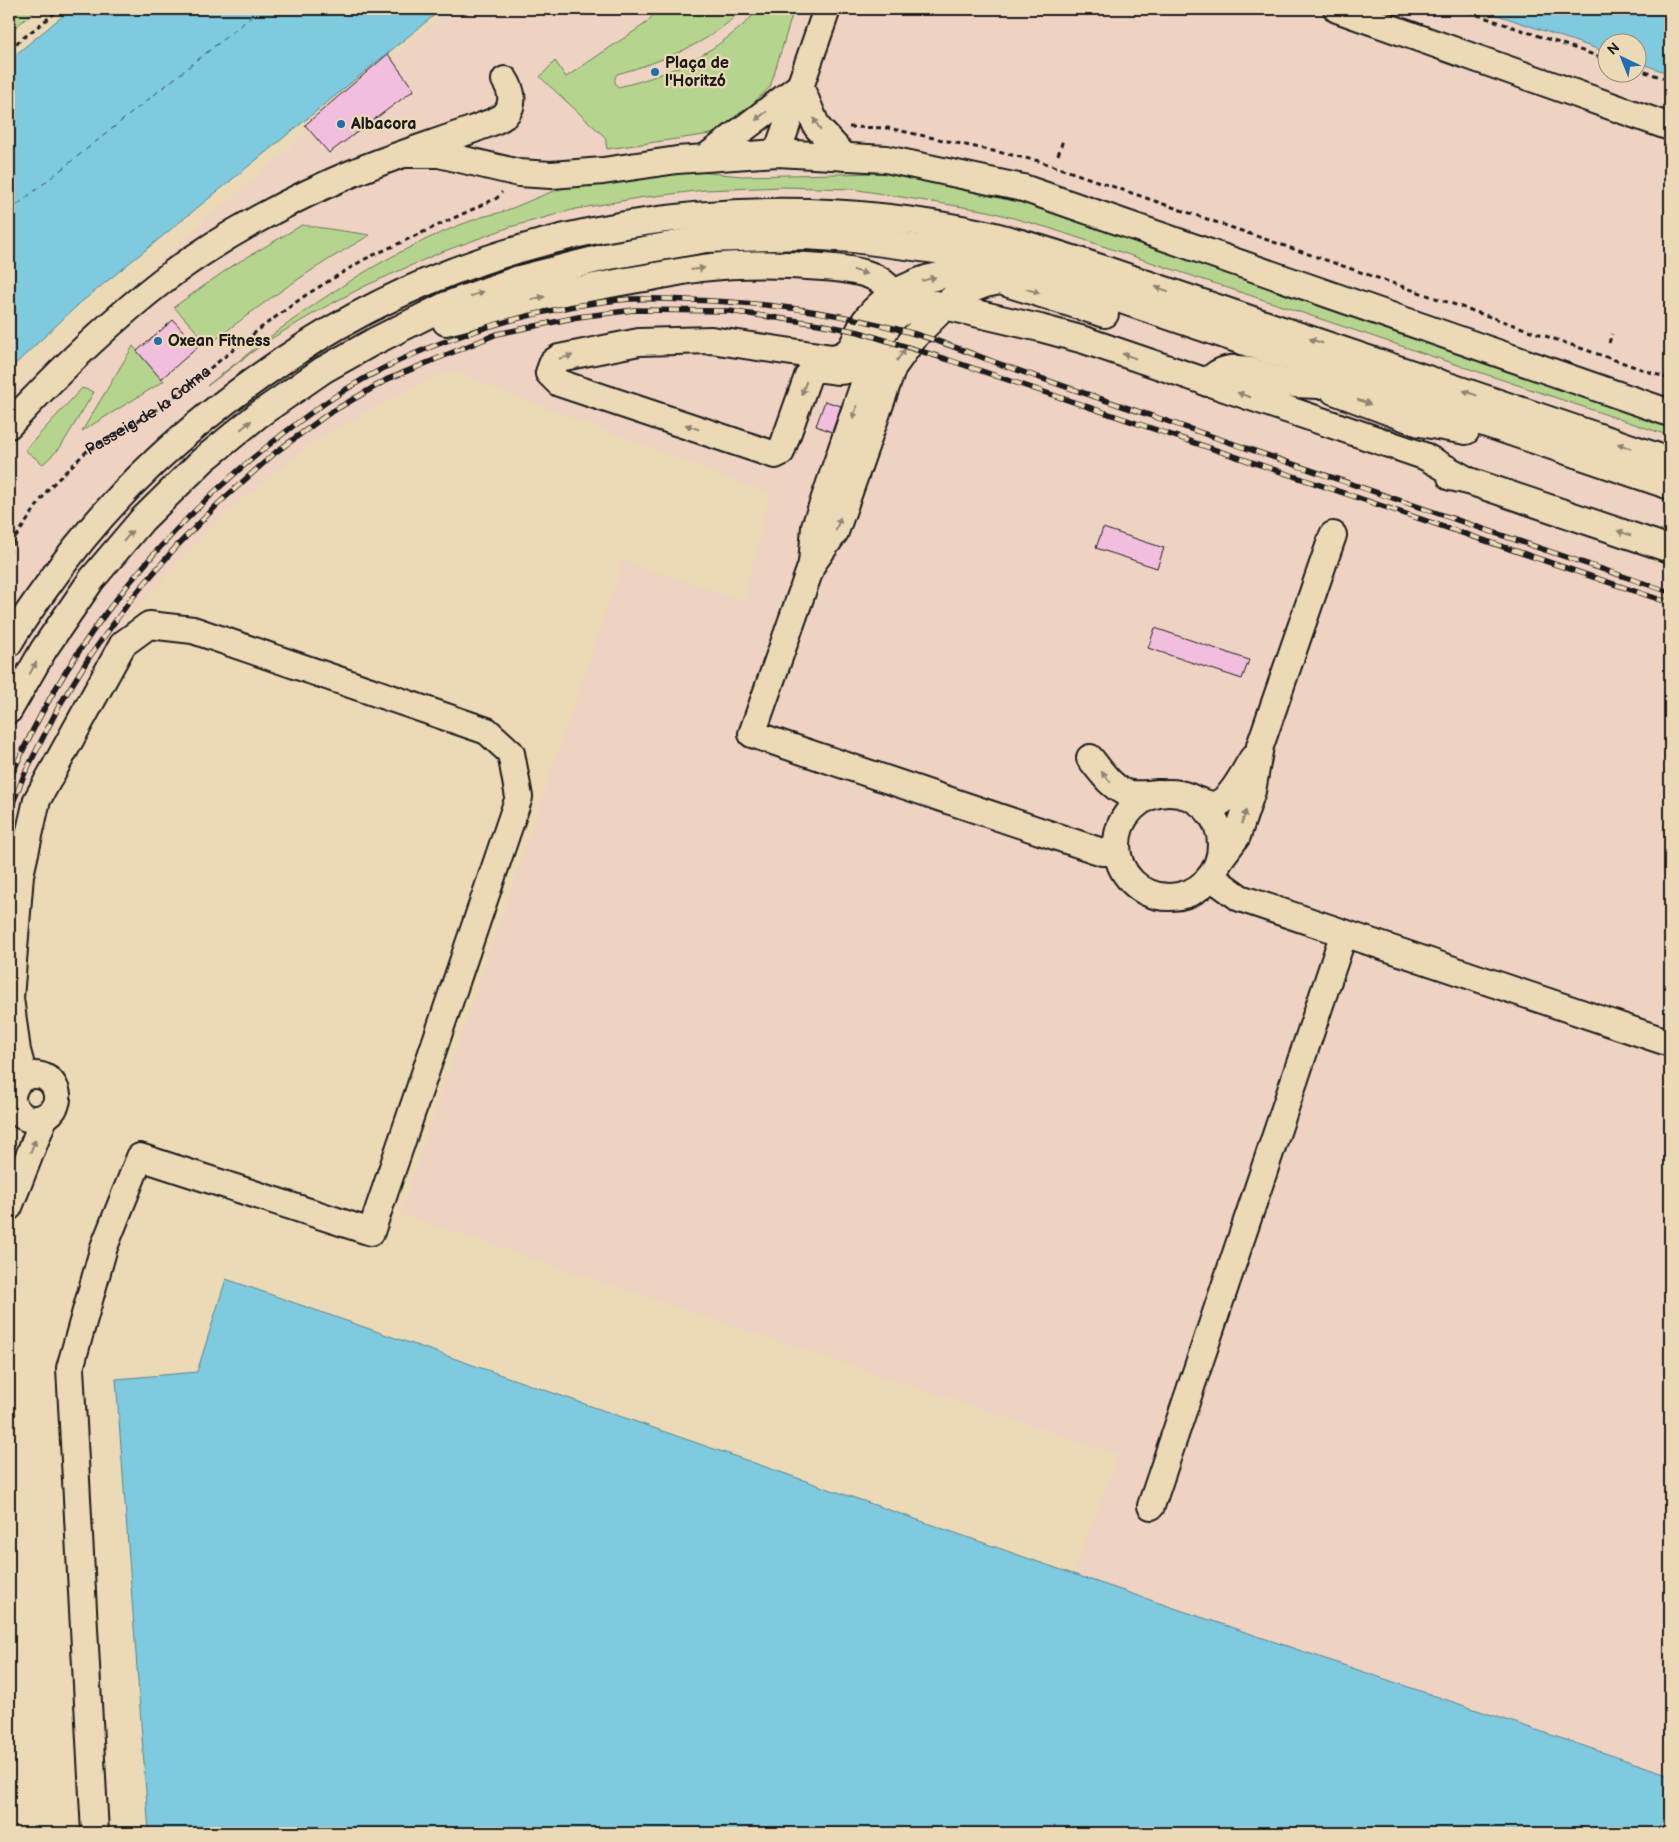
<svg xmlns="http://www.w3.org/2000/svg" width="1679" height="1842" viewBox="0 0 1679 1842" font-family="'Balsamiq Sans',sans-serif">
	<style>
		.built { fill: #eed2c2 }
		.green { fill: #b5d58e; stroke: #687855 }
		.water { fill: #7ecade; stroke: #578490 }
		.lines { fill: none; stroke-linecap: round; stroke-linejoin: round }
		.ferry { stroke: #34484c; stroke-width: 1; stroke-dasharray: 6 5; stroke-linecap: butt }
		.building { fill: #f1bfdd; stroke: #1c1c1c }
		.minor-casing { stroke: #1c1c1c; stroke-width: 30 }
		.path { stroke: #1c1c1c; stroke-width: 3; stroke-dasharray: 5 4; stroke-linecap: butt }
		.minor { stroke: #ecdab7; stroke-width: 26 }
		.rail-casing { stroke: #1c1c1c; stroke-width: 5.5 }
		.rail { stroke: #ecdab7; stroke-width: 4; stroke-dasharray: 11; stroke-linecap: butt }
		.oneway { fill: #8e8471 }
		.poi-dot { fill: #1f6fb2; stroke: #ecdab7; stroke-width: 2 }
		.labels { text-anchor: middle; dominant-baseline: central; stroke-width: 4.5; stroke-linejoin: round; paint-order: stroke }
		.poi-label { font-size: 16px; font-weight: bold; fill: #1c1c1c; stroke: #ecdab7; text-anchor: start }
		.street-label { font-size: 16px; fill: #1c1c1c; stroke: #ecdab7 }
	</style>
	<rect width="100%" height="100%" fill="#ecdab7"/>
	<filter id="ink" filterUnits="userSpaceOnUse"><feTurbulence type="fractalNoise" baseFrequency=".02" numOctaves="2"/><feDisplacementMap in="SourceGraphic" scale="10" xChannelSelector="R" yChannelSelector="G"/><feConvolveMatrix kernelMatrix="1 2 1 2 8 2 1 2 1" color-interpolation-filters="sRGB"/></filter>
	<g filter="url(#ink)">
		<!-- built -->
		<path class="built" d="M448,9H1480L1606,52V72H1636L1637,62L1670,74V1775L1073,1574L1118,1455L400,1214L623,561L744,601L770,494L451,371L435,376L315,440L227,512L136,607L63,713L9,827V397L87,324Z"/>
		<!-- green -->
		<g class="green">
			<path d="M17,9H37L9,33V16Z"/>
			<path d="M659,9H742C712,43 660,62 617,74C614,79 614,83 618,87C671,75 722,50 759,9H794L770,87L745,111L727,125L711,134L607,149L605,137L540,77L555,61L566,77L645,24Z"/>
			<path d="M670,171L697,172L742,176L884,173L923,179L1009,197L1084,221L1670,424V436L1049,228L988,211L852,189L783,187L705,190L638,198L576,209L510,227L439,253L365,286L323,308L267,341L207,386C291,319 374,255 476,219C483,216 491,215 498,213C522,206 544,192 569,187C602,180 637,176 670,171Z"/>
			<path d="M302,225L370,235C312,268 261,303 209,345L174,307L232,266Z"/>
			<path d="M133,346L164,381L82,431Z"/>
			<path d="M82,388L94,392L60,448L43,464L25,450Z"/>
		</g>
		<!-- water -->
		<g class="water">
			<path d="M71,9H442L79,304L9,370V60Z"/>
			<path d="M1480,9H1670V74L1637,62L1636,42H1606V52Z"/>
			<path d="M226,1279L1073,1574L1670,1775V1833H149L116,1379L197,1372Z"/>
		</g>
		<g class="lines">
			<!-- ferry -->
			<path class="ferry" d="M9,213L17,205L261,9"/>
		</g>
		<!-- building -->
		<g class="building">
			<path d="M388,54L414,90L329,153L305,125Z"/>
			<path d="M173,320L198,347L161,379L137,351Z"/>
			<path d="M825,401L841,406L832,432L816,426Z"/>
			<path d="M1103,528L1164,548L1157,568L1096,548Z"/>
			<path d="M1155,628L1249,660L1242,679L1148,648Z"/>
		</g>
		<g class="lines">
			<defs>
				<g id="minor">
					<path d="M1337,9L1670,127"/>
					<path d="M777,153L827,9"/>
					<path d="M406,154H439L519,173L551,175L603,171L677,160L777,153L886,159L1023,188L1670,413"/>
					<path d="M705,158L800,86L817,127L845,157"/>
					<path d="M1000,281C985,277 970,273 955,274C921,276 885,293 865,321C853,338 857,354 832,358L711,340L639,342L559,358L553,362L549,373L559,383L775,455L781,452L808,376C817,364 828,371 840,371C847,371 856,367 862,363C880,351 880,333 893,319C903,309 922,304 936,304L1040,328L1084,340L1424,456L1469,481"/>
					<path d="M446,322C510,305 573,290 638,279C659,276 681,271 702,268C741,263 784,264 823,267C850,269 899,273 894,311"/>
					<path d="M876,349L815,527L812,564L752,734L1102,852H1117"/>
					<path d="M1207,383C1230,355 1259,376 1287,383C1297,385 1308,384 1319,385"/>
					<path d="M1334,391L1420,423L1466,431"/>
					<path d="M9,425C58,372 109,322 166,278C223,235 294,197 360,170C397,155 436,143 474,129C483,125 497,122 505,115C515,104 512,91 505,80"/>
					<path d="M1451,477L1469,481L1670,549"/>
					<path d="M812,564L835,532L893,367L916,335L952,299L964,292L985,284L1000,281L1105,314"/>
					<path d="M9,643C20,624 32,607 45,589C111,494 190,423 285,359C490,220 751,182 990,235C1032,245 1074,259 1115,273C1168,291 1221,309 1273,327C1406,372 1538,416 1670,461"/>
					<path d="M9,710L44,649L92,579L142,520L203,460L258,415L323,370L373,342L447,305L519,279L610,256L706,239L805,236L853,239L936,250L988,260L1032,271L1092,290L1670,486"/>
					<path d="M1090,758C1101,771 1113,791 1131,794C1140,795 1150,794 1159,793"/>
					<circle cx="1169" cy="845" r="52"/>
					<path d="M1199,801C1203,802 1207,804 1211,805C1230,805 1244,771 1253,758"/>
					<path d="M1220,859L1237,836L1252,791L1260,746L1333,535"/>
					<path d="M1211,877L1240,898L1670,1043"/>
					<path d="M24,1077L17,1051L10,998L20,875L37,800L123,644L149,625L193,630L487,731L511,753L519,797L371,1232L140,1157L104,1247L70,1368L95,1833"/>
					<path d="M9,1112C11,1104 11,1096 14,1089C20,1072 45,1070 54,1086C69,1113 25,1137 12,1101"/>
					<path d="M9,1207L44,1118"/>
					<path d="M1151,1506L1344,933"/>
				</g>
			</defs>
			<!-- minor casing -->
			<use href="#minor" class="minor-casing"/>
			<!-- path -->
			<g class="path">
				<path d="M1460,9L1606,59"/>
				<path d="M9,49L60,9"/>
				<path d="M1636,69L1670,80"/>
				<path d="M849,127L888,128L1039,161L1670,379"/>
				<path d="M1058,155L1063,140"/>
				<path d="M1609,343L1612,334"/>
				<path id="s1" d="M9,554L14,540L49,488L87,451L161,407L266,324L306,295L363,260L497,198L502,192"/>
			</g>
			<!-- minor -->
			<use href="#minor" class="minor"/>
			<defs>
				<g id="rail">
					<path d="M9,782C59,661 143,553 241,468C285,431 331,395 382,369C455,332 550,305 631,299C650,298 669,299 688,300C765,302 842,313 915,334C943,342 970,353 997,363C1052,382 1106,401 1161,419C1330,477 1500,535 1670,592"/>
					<path d="M9,813L24,775L59,706L90,656L132,598L175,548L220,502L276,452L328,414L388,379L497,334L578,317L634,310L729,311L819,324L859,332L946,359L1670,603"/>
				</g>
			</defs>
			<!-- rail casing -->
			<use href="#rail" class="rail-casing"/>
			<!-- rail -->
			<use href="#rail" class="rail"/>
		</g>
		<!-- one-way arrows -->
		<defs><path id="oneway-solid" d="M-6-.8H1V-3.2L6.5 0L1 3.2V.8H-6Z" transform="scale(1.25)"/></defs>
		<g class="oneway">
			<use href="#oneway-solid" transform="translate(761 116) rotate(142)"/>
			<use href="#oneway-solid" transform="translate(817 124) rotate(-120)"/>
			<use href="#oneway-solid" transform="translate(698 269) rotate(-8)"/>
			<use href="#oneway-solid" transform="translate(860 272) rotate(18)"/>
			<use href="#oneway-solid" transform="translate(929 279) rotate(-16)"/>
			<use href="#oneway-solid" transform="translate(1162 289) rotate(-161)"/>
			<use href="#oneway-solid" transform="translate(1033 291) rotate(17)"/>
			<use href="#oneway-solid" transform="translate(477 294) rotate(-19)"/>
			<use href="#oneway-solid" transform="translate(538 298) rotate(-11)"/>
			<use href="#oneway-solid" transform="translate(1316 341) rotate(-161)"/>
			<use href="#oneway-solid" transform="translate(901 355) rotate(-54)"/>
			<use href="#oneway-solid" transform="translate(1129 356) rotate(-161)"/>
			<use href="#oneway-solid" transform="translate(566 357) rotate(-13)"/>
			<use href="#oneway-solid" transform="translate(804 388) rotate(109)"/>
			<use href="#oneway-solid" transform="translate(1470 393) rotate(-161)"/>
			<use href="#oneway-solid" transform="translate(1244 395) rotate(-161)"/>
			<use href="#oneway-solid" transform="translate(1364 402) rotate(21)"/>
			<use href="#oneway-solid" transform="translate(855 412) rotate(109)"/>
			<use href="#oneway-solid" transform="translate(246 425) rotate(-40)"/>
			<use href="#oneway-solid" transform="translate(692 427) rotate(-161)"/>
			<use href="#oneway-solid" transform="translate(1624 446) rotate(-161)"/>
			<use href="#oneway-solid" transform="translate(838 524) rotate(-71)"/>
			<use href="#oneway-solid" transform="translate(1624 533) rotate(-161)"/>
			<use href="#oneway-solid" transform="translate(128 536) rotate(-50)"/>
			<use href="#oneway-solid" transform="translate(33 668) rotate(-61)"/>
			<use href="#oneway-solid" transform="translate(1106 777) rotate(-131)"/>
			<use href="#oneway-solid" transform="translate(1244 817) rotate(-71)"/>
			<use href="#oneway-solid" transform="translate(33 1146) rotate(-68)"/>
		</g>
	</g>
	<!-- markers -->
	<g class="poi-dot">
		<circle cx="655" cy="72" r="5"/>
		<circle cx="341" cy="124" r="5"/>
		<circle cx="158" cy="341" r="5"/>
	</g>
	<g class="labels">
		<!-- poi labels -->
		<g class="poi-label">
			<text x="665" y="63">Plaça de<tspan x="665" dy="18">l'Horitzó</tspan></text>
			<text x="351" y="124">Albacora</text>
			<text x="168" y="341">Oxean Fitness</text>
		</g>
		<!-- street labels -->
		<g class="street-label">
			<text stroke="none"><textPath href="#s1" startOffset="204">Passeig de la Calma</textPath></text>
		</g>
	</g>
	<!-- margin -->
	<rect width="1679" height="1842" fill="none" stroke="#ecdab7" stroke-width="30"/>
	<rect x="15" y="15" width="1649" height="1812" fill="none" stroke="#1c1c1c" stroke-width="2" filter="url(#ink)"/>
	<!-- north arrow -->
	<g transform="translate(1622 58) rotate(317)"><circle r="24" fill="#ecdab7" stroke="#998e79"/>
	<path d="M0-4L9 19L0 12L-9 19Z" fill="#1f6fb2"/>
	<text y="-8" font-size="14" font-weight="bold" text-anchor="middle" fill="#1c1c1c">N</text>
	</g>
</svg>
